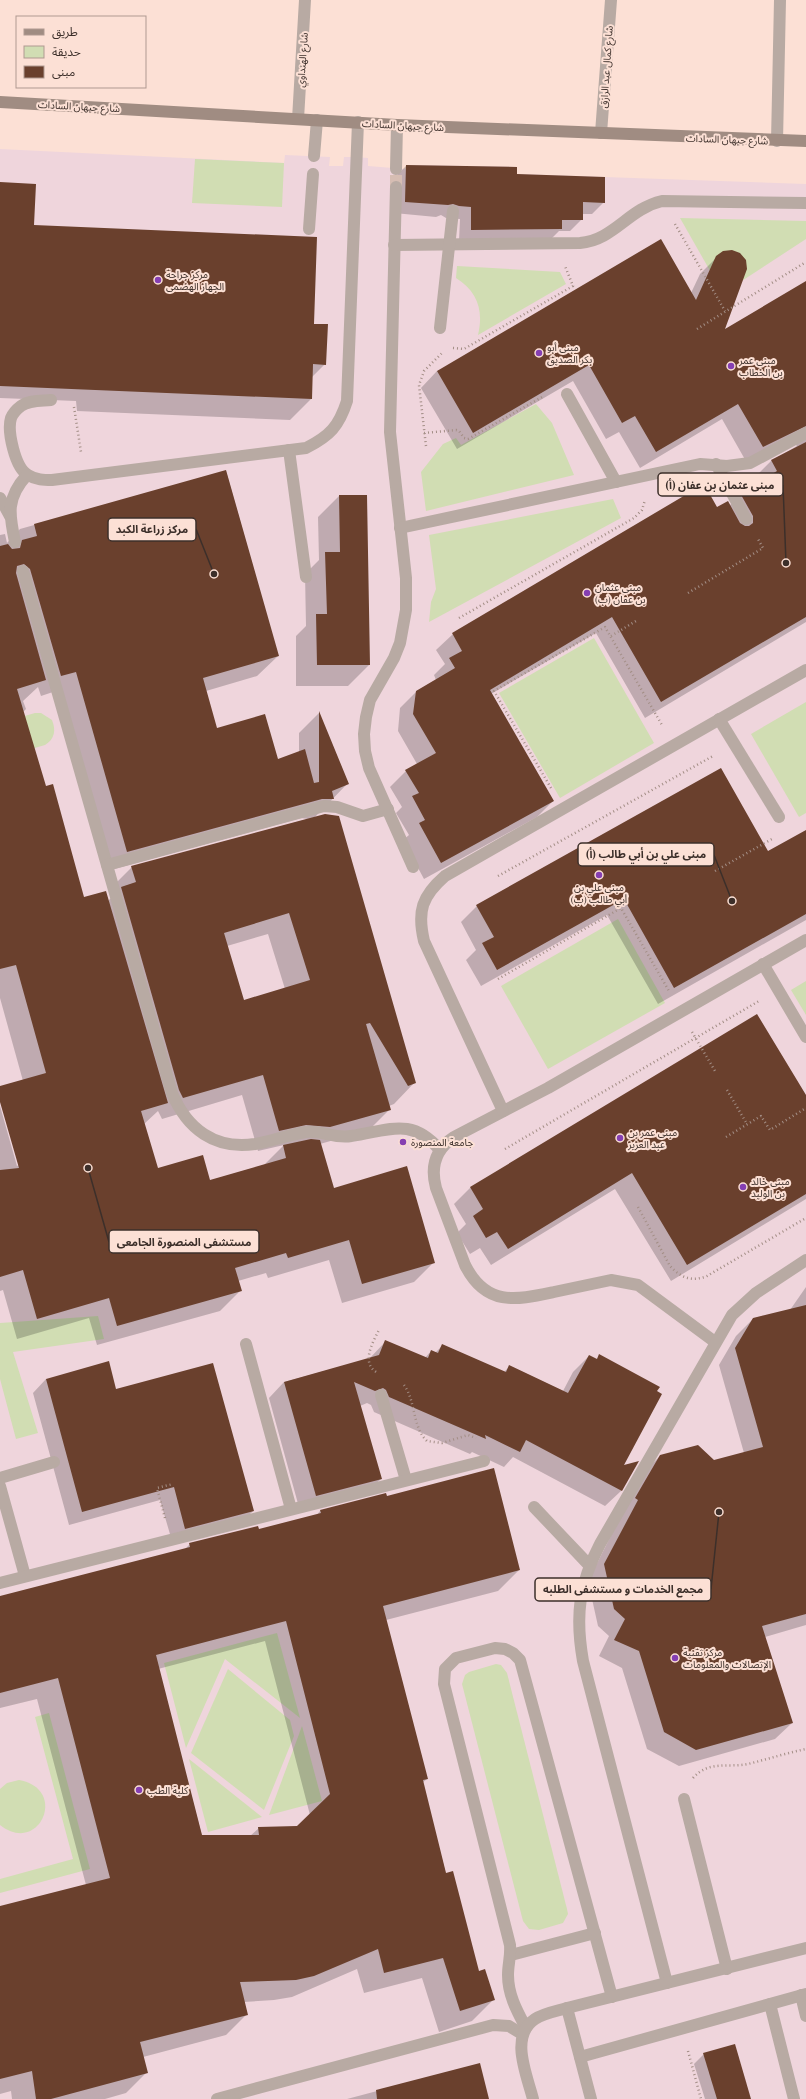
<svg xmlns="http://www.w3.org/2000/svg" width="806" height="2099" viewBox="0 0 806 2099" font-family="'Playfair Display','Noto Sans Arabic',serif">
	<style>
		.education { fill: #efd5dc }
		.green { fill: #d1ddb3 }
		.shadow { fill: #0003; fill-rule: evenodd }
		.building { fill: #6a402d; fill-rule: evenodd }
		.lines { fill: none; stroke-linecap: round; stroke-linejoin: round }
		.street-tunnel { stroke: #d6bdb3; stroke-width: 12; stroke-dasharray: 12 6; stroke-linecap: butt }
		.path { stroke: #a38e86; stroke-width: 2.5; stroke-dasharray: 1 3; stroke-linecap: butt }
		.lane { stroke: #b8aaa3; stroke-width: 12 }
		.street { stroke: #b8aaa3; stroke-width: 12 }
		.secondary { stroke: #a08c82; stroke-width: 12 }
		.poi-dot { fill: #853fb2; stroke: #fce0d5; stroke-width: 1.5 }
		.labels { text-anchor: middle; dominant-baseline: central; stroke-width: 4; stroke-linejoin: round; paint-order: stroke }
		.street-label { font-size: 10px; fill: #3c2f2a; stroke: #fce0d5 }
		.poi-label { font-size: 10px; fill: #3c2f2a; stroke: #fce0d5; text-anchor: start }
		.leader { fill: none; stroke: #3c2f2a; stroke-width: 1.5 }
		.callout-dot { fill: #3c2f2a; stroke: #fce0d5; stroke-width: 1.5 }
		.callout { fill: #fce0d5; stroke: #3c2f2a; stroke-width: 1.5 }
		.callout-label { font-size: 11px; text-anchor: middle; font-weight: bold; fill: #3c2f2a }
	</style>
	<rect width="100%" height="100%" fill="#fce0d5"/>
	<!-- education -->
	<path class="education" d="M0,149L284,163L285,155L330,157L329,166H343L344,157H356L368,158V166L405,169L410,165L517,167V174L806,184V2099H0Z"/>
	<!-- green -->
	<g class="green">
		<path d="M195,159L284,163L282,207L192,203Z"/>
		<path d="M680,218L806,221V239L731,288L717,283Z"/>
		<path d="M457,266L560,272L566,284L478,335C484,310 477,291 456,278Z"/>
		<path d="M536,404L552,423L574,475L426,511L421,472L443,444L456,438L461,445Z"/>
		<path d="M613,499L621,518L429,622L431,602L436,589L429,535Z"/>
		<path d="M594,638L654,743L560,798L499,693Z"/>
		<path d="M806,702V813L799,817L751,734Z"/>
		<path d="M35,713H41L52,720C56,730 55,739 45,745L0,758V723Z"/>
		<path d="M618,919L665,1003L548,1069L501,986Z"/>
		<path d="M806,981V1015L791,990Z"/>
		<path d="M98,1316L104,1339L13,1352L38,1433L16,1439L0,1379V1323Z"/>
		<path d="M277,1633L300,1718L225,1659L186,1748L164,1663Z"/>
		<path d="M496,1664L501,1665L507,1673L567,1909L568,1914L563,1923L539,1930L529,1929L523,1921L462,1684L465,1675L469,1672Z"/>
		<path d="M228,1669L290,1720L294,1736L264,1810L191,1753Z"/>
		<path d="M49,1713L90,1869L0,1893V1879L73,1859L35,1717Z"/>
		<path d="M302,1726L322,1801L269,1815Z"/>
		<path d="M189,1759L262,1817L208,1832Z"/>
		<path d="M19,1780C69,1789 39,1856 0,1825V1789L7,1783Z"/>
	</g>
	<!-- shadow -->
	<g class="shadow">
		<path d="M406,166L516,175L604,202L592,214H582V219L570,231H559L549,241H459L460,219L446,218L441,215L436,217L394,213V178Z"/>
		<path d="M0,183L33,226L325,364L311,378V399L290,420L77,411L76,401L0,398Z"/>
		<path d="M717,257L723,331L806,282V622L645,718L596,633L491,694L553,801L537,817L424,879L403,840L409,835L396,813L402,807L390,787L406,771L417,764L398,731L400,708L417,691L436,680L434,675L445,664L436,650L453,634L717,508L729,506L741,494L759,483L755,477L771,461L797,446L793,442L747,463L722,419L640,468L619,432L606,439L573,381L457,449L421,388L437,371L691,293L700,274Z"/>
		<path d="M226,471L278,656L257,676L206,691L216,730L278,761L299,752V733L319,713L348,783L315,817L415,1082L394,1104L389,1106L390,1109L369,1130L320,1144L333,1189L434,1262L414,1282L342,1303L329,1260L268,1278L266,1273L238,1281L240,1291L220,1311L97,1345L89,1318L17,1339L3,1290L0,1291V1106L17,1166L19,1165L0,1100V1087L23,1081L0,998V535L5,534L7,543L20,529ZM38,687L41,696L56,691L107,871L301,818L308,819L132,867L111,888L113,896L108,901L83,898L45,787L23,712L26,709L23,701ZM268,934L285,989L243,1001L227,946ZM242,1095L258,1151L284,1145L264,1165L209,1181L157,1169L144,1124L158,1111L162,1119Z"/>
		<path d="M339,496L369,665L348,686H296V636L306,626L305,574L319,560L318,517Z"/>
		<path d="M806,831V920L658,1004L607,915L481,986L466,960L476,950L461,922L477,906L767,853Z"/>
		<path d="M757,1016L806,1096V1199L671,1281L615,1189L491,1265L480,1248L470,1254L457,1233L466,1224L454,1204L470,1188Z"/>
		<path d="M806,1287V1625L765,1637L792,1723L775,1739L679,1766L647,1749L622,1668L599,1656L609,1636L598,1626L588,1581L643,1473L660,1456L714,1461L744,1453L719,1365L736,1336L753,1319L790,1310Z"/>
		<path d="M386,1341L425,1358L431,1351L435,1353L443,1345L504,1372L510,1366L563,1391L573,1372L589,1356L596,1360L600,1356L622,1467L637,1463L621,1491L605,1506L513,1457L504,1467L472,1452L470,1454L374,1412L371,1405L367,1403L360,1406L381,1479L365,1494L300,1511L269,1398L284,1382L369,1359Z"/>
		<path d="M46,1379L115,1390L253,1511L240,1524L172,1541L160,1500L69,1525L33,1393Z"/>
		<path d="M386,1497L519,1570L498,1591L386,1620L427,1779L422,1783L446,1874L478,1973L493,2000L472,2021L439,2032L422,1978L364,1993L357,1969L292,1997L274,2000L244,2002L247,2014L226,2035L143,2057L147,2072L126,2093L105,2099H12L11,2091L0,2094V1907L86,1885L37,1699L0,1708V1597L184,1550L190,1544L258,1530L316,1516L320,1511ZM265,1641L310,1815L298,1827L259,1828L250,1836H202L158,1669Z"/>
		<path d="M704,2054L750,2099H705L694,2064Z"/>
		<path d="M441,2074L448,2099H347Z"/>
	</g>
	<!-- building -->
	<g class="building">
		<path d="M406,165L517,167V174L605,177V203L583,202V220H562V229L471,230V207L459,206L453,204L448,205L405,202Z"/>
		<path d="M0,182L36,184L34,225L317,237L314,324H328L326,365L313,364L312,399L0,386Z"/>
		<path d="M661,239L696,300L716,256L723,251L732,250L740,253L746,260L747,269L725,329L806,281V426L763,447L738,404L656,452L635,416L622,423L589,365L473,433L437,371Z"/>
		<path d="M806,442V617L661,702L612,617L490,690L554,801L441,863L419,823L425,820L412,796L419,793L405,770L436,753L413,714L416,691L455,668L449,658L462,651L452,633L704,484L717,507L728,501L740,523L745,526H749L753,523V516L740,493L777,471L771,460Z"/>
		<path d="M226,470L279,656L203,678L217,728L265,714L278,759L305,749L314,783L319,782V711L349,784L332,791L334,799H322L127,852L76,672L61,676L30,569L24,564L17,566L16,573L46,680L17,689L46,786L53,784L84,897L106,891L168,1103L141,1111L158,1168L203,1155L210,1180L286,1158L283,1145L311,1139L320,1140L334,1188L407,1166L435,1263L362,1284L349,1240L288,1258L286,1253L235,1268L242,1291L117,1326L109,1298L37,1319L23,1270L0,1277V1170L19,1168L0,1102V1086L46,1073L16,965L0,969V546L8,544L12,549L20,548L22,540L37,536L34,524Z"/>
		<path d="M339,495H367L370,665H317L316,614H327L325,552H340Z"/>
		<path d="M721,768L768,851L806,830V914L674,988L624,899L497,970L482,943L494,937L476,905Z"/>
		<path d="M325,814L339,816L416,1083L408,1086L370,1023L366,1024L391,1110L330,1127L306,1125L279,1131L263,1075L183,1098L179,1090L121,887L136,882L131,866ZM289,913L310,980L244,1000L224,933Z"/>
		<path d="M757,1014L806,1095V1194L687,1265L632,1173L508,1249L497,1232L486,1238L473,1216L483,1209L470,1187Z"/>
		<path d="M806,1305V1614L762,1626L793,1723L696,1750L664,1732L639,1651L614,1640L625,1619L614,1609L604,1564L638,1500L635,1498L660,1455L698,1445L714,1460L763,1447L735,1348L753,1318Z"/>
		<path d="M385,1340L428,1358L431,1350L438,1353L442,1344L506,1372L509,1365L568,1393L589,1355L597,1359L599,1354L660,1387L657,1391L662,1394L624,1465L639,1461L622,1491L526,1440L520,1452L485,1435L486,1439L389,1397L386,1390L383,1388L375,1391L354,1382L382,1479L316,1496L284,1382L379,1355Z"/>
		<path d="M109,1361L116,1389L213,1363L254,1511L185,1529L174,1487L82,1512L46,1379Z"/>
		<path d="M494,1468L520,1570L383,1606L428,1779L423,1780L446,1873L453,1871L479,1971L485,1969L495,2000L460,2011L443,1958L384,1973L378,1949L314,1976L296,1980L240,1982L248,2015L140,2042L148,2073L51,2099H36L32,2071L0,2079V1906L110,1878L58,1678L0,1693V1596L190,1547L189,1543L258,1526L259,1529L321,1513L320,1510L386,1493L387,1496ZM286,1621L330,1794L297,1826L258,1827L259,1835H202L156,1655Z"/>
		<path d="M735,2044L751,2099H717L703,2053Z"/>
		<path d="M480,2063L489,2099H377L376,2090Z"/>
	</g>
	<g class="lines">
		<!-- street-tunnel -->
		<path class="street-tunnel" d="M396,187V169"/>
		<!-- path -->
		<g class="path">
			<path d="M675,224L725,311"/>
			<path d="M697,329L806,262"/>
			<path d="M453,348L464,349L573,286L565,266"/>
			<path d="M74,407L81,452"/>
			<path d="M424,433L456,430L459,431L464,438L468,439L544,396"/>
			<path d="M426,446L419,385L424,371L443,352"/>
			<path d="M688,593L763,548L758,539"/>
			<path d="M459,618L634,518L642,510L645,500"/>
			<path d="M611,636L636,621"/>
			<path d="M551,788L494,691L605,627L662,725"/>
			<path d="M715,871L772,839"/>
			<path d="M498,876L713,756"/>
			<path d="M498,979L621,908L669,991"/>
			<path d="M692,1032L715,1071"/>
			<path d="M727,1090L747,1124"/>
			<path d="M726,1137L761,1116L770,1130L806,1108"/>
			<path d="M505,1149L759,1001"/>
			<path d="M638,1207L670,1266C681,1278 692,1282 707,1276L806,1218"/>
			<path d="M376,1372C361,1362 373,1342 379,1330"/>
			<path d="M404,1385C416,1401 412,1427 427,1441L442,1443L468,1435L476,1438"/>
			<path d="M165,1518L157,1488L173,1484"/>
			<path d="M693,1778C709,1760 728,1768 748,1764C768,1759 787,1753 806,1749"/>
			<path d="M688,2051L701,2099"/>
		</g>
		<!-- lane -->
		<g class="lane">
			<path d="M314,156L317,120"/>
			<path d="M309,229L313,174"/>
			<path d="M51,400C41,401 29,400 21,406C17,409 13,413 11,418C7,431 15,468 28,475C36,480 44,480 52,480L306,448C330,436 339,426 347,401L358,122"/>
			<path d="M289,450L306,577"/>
			<path d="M0,498L10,516"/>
			<path d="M15,542C9,514 6,498 27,475"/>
			<path d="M23,571L172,1093C187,1129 215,1150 255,1144C272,1141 288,1135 306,1132C321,1130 335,1139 351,1136C388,1131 411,1116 440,1150"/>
			<path d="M107,865L324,806L337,807L363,816L388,809"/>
			<path d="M763,964L806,1037"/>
			<path d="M715,1342L638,1285L611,1280C592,1284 573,1288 554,1292C516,1300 486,1307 465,1265L436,1188C430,1166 436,1149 454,1137L548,1088L806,940"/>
			<path d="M246,1344L291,1509"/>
			<path d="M381,1395L406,1480"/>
			<path d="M0,1478L54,1462"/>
			<path d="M0,1486L25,1576"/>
			<path d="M534,1507L589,1565"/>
			<path d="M0,1583L484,1461"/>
			<path d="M684,1799L727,1969"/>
			<path d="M511,1955L595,1933"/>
			<path d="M667,1983L583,1661C575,1616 579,1584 600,1544L732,1315L756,1293L806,1260"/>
			<path d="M801,1995L806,2016"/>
			<path d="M770,2004L794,2099"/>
			<path d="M567,2008L591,2099"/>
			<path d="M526,2028C517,2011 508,1995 508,1975C508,1964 511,1956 510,1945L444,1684L445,1669L456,1658L495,1648L505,1649L513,1653L520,1660L612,1997"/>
			<path d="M580,2057L806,1994"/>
			<path d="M217,2099L493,2025L509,2026L522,2034"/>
			<path d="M533,2099C527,2075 509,2036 535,2019C544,2013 557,2011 567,2008L806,1948"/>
		</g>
		<!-- street -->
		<g class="street">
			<path d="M298,119L305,0"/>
			<path d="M601,133L611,0"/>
			<path d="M777,141L780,0"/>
			<path d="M396,169L397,125"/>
			<path d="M396,187L390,432L406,578V610L400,643L394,658L370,700L366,717L364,734L365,751L369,768L413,867"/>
			<path d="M394,245L580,243C614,240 628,209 662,201L806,203"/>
			<path d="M440,328L453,211"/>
			<path d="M567,394L616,482"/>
			<path d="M716,464L746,519"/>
			<path d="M400,528L700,464L727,466L750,463L806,433"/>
			<path d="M719,719L779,817"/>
			<path d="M503,1111L424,941C417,911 422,896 445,876L806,670"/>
		</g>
		<!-- secondary -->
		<path class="secondary" d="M0,102L397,125L806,141"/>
	</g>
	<!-- markers -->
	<g class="poi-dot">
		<circle cx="158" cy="280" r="4"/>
		<circle cx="539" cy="353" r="4"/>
		<circle cx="731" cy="366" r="4"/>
		<circle cx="587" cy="593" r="4"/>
		<circle cx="599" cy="875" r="4"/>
		<circle cx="620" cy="1138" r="4"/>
		<circle cx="403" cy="1142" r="4"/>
		<circle cx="743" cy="1187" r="4"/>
		<circle cx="675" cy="1658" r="4"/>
		<circle cx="139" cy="1790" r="4"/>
	</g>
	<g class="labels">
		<!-- street labels -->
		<g class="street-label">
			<text transform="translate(302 60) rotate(-86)">شارع الهنداوي</text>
			<text transform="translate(606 67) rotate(-86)">شارع كمال عبد الرازق</text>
			<text transform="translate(79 106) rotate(3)">شارع جيهان السادات</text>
			<text transform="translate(403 125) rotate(3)">شارع جيهان السادات</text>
			<text transform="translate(727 139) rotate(2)">شارع جيهان السادات</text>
		</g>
		<!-- poi labels -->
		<g class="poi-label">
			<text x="166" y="274">مركز جراحة<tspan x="166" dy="12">الجهاز الهضمى</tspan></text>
			<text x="547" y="347">مبنى أبو<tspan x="547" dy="12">بكر الصديق</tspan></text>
			<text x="739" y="360">مبنى عمر<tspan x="739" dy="12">بن الخطاب</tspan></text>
			<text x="595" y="587">مبنى عثمان<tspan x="595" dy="12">بن عفان (ب)</tspan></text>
			<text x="599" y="887" text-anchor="middle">مبنى علي بن<tspan x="599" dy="12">أبي طالب (ب)</tspan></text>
			<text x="628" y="1132">مبنى عمر بن<tspan x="628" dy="12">عبد العزيز</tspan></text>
			<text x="411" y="1142">جامعة المنصورة</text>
			<text x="751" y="1181">مبنى خالد<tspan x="751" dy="12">بن الوليد</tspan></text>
			<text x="683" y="1652">مركز تقنية<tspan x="683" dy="12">الإتصالات والمعلومات</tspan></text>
			<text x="147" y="1790">كلية الطب</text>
		</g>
	</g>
	<!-- callouts -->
	<path class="leader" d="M786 563L783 485M214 574L196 529M732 901L714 855M88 1168L109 1242M719 1512L711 1589"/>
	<g class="callout-dot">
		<circle cx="786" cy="563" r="4"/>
		<circle cx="214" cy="574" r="4"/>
		<circle cx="732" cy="901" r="4"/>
		<circle cx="88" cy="1168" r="4"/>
		<circle cx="719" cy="1512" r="4"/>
	</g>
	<g class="callout">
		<rect x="658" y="473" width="125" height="23" rx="4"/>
		<rect x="108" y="518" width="88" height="23" rx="4"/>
		<rect x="578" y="843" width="136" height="23" rx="4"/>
		<rect x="109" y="1230" width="150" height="23" rx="4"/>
		<rect x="535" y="1578" width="176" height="23" rx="4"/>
	</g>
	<g class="callout-label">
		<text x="720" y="489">مبنى عثمان بن عفان (أ)</text>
		<text x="152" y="533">مركز زراعة الكبد</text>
		<text x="646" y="858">مبنى علي بن أبي طالب (أ)</text>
		<text x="184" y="1246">مستشفى المنصورة الجامعى</text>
		<text x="623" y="1593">مجمع الخدمات و مستشفى الطلبه</text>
	</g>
	<!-- legend -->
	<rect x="16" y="16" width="130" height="72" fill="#fce0d5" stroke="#af9991"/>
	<rect x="24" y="29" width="20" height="6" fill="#a08c82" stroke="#af9991"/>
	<text x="52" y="36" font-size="12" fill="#3c2f2a">طريق</text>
	<rect x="24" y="46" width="20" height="12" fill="#d1ddb3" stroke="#af9991"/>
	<text x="52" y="56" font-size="12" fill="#3c2f2a">حديقة</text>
	<rect x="24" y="66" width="20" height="12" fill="#6a402d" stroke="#af9991"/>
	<text x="52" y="76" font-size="12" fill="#3c2f2a">مبنى</text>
</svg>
